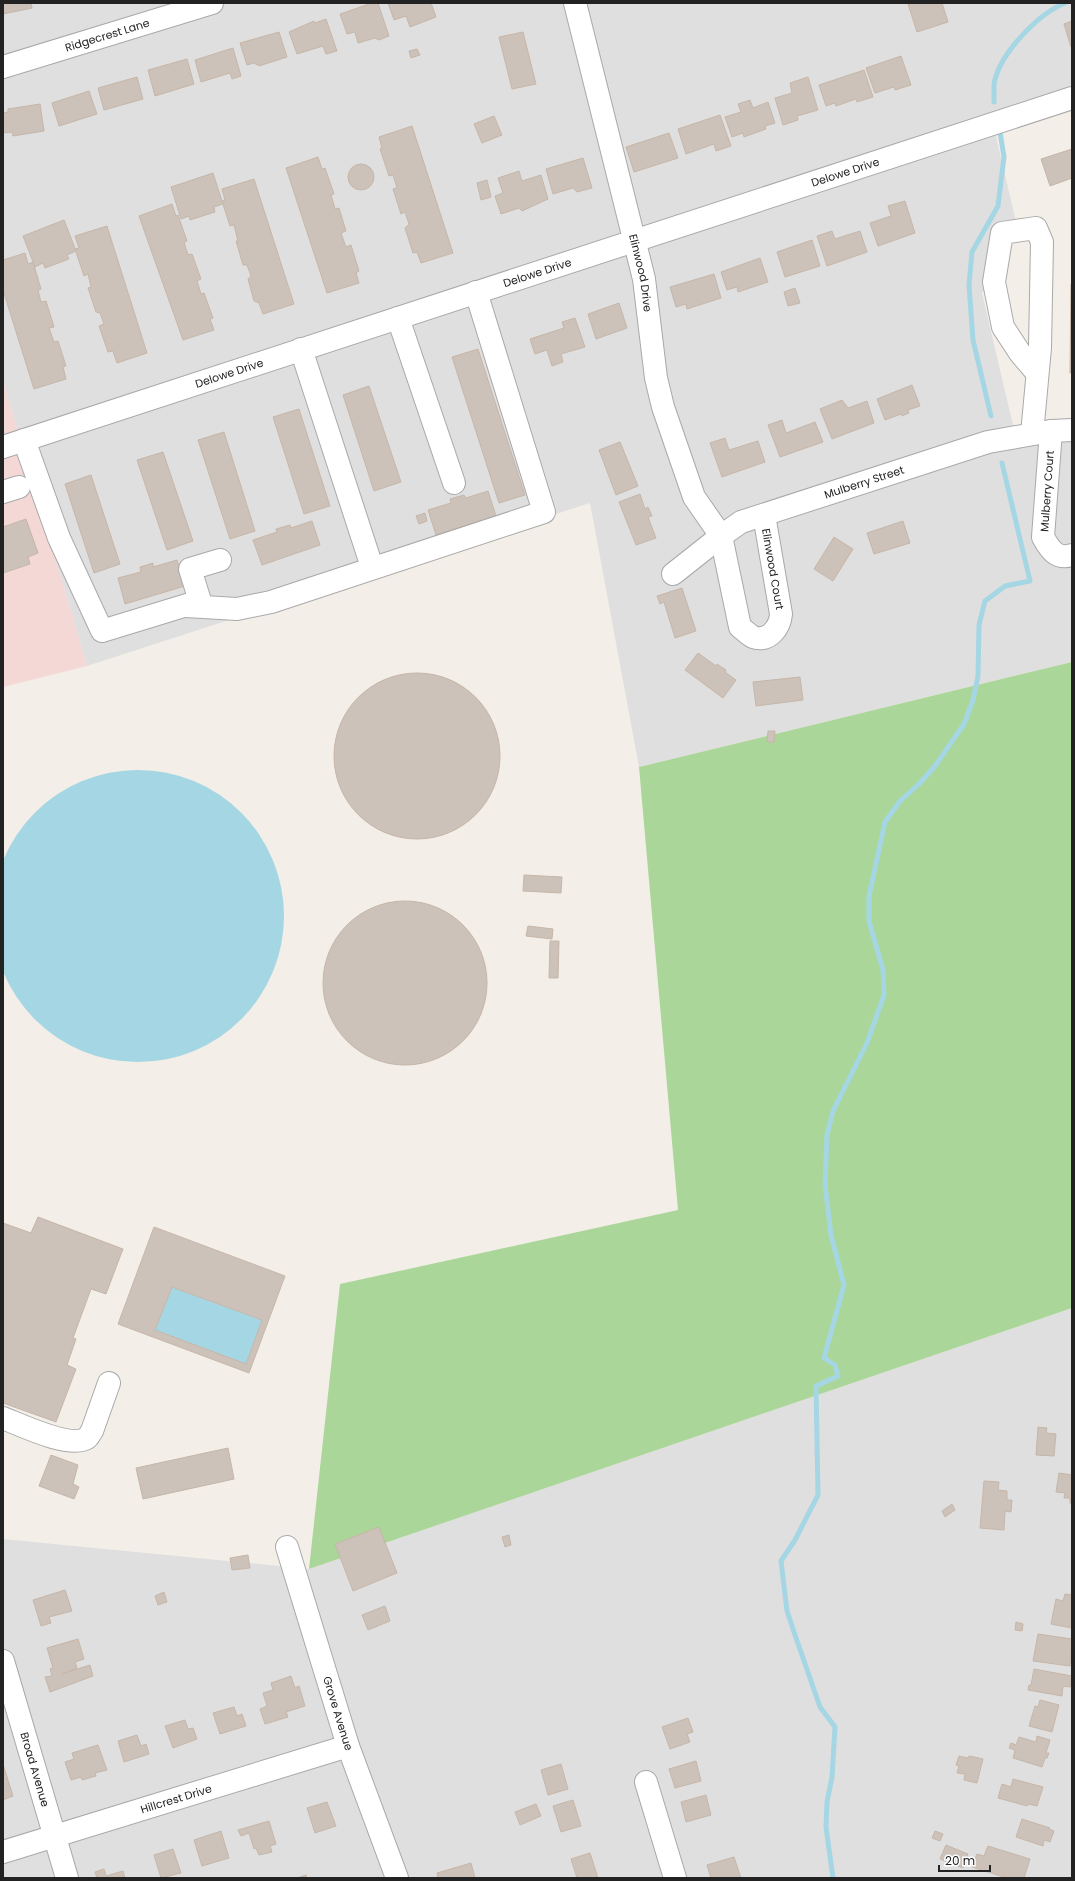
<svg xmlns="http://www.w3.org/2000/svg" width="1075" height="1881" viewBox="0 0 1075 1881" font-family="Poppins,sans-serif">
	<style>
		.residential { fill: #e0dfdf }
		.commercial { fill: #f4d8d6 }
		.forest { fill: #abd699 }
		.water { fill: #a5d6e4 }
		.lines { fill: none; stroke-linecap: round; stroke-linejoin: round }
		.stream { stroke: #a5d6e4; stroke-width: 5 }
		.building { fill: #ccc2ba; stroke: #c6b6a8; fill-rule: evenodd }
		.minor-casing { stroke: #a9a9a9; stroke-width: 24 }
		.minor { stroke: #fff; stroke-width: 22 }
		.labels { text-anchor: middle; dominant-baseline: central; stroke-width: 3; stroke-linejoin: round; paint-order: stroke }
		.street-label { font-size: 11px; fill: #222; stroke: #fff }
	</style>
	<rect width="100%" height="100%" fill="#f3efe8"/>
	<!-- residential -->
	<g class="residential">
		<path d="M3,3H1072V93L992,119L1017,226L982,293L1016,438L1072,435V662L639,767L590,503L87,666L3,381Z"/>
		<path d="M1072,1308V1878H3V1539L309,1569Z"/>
	</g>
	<!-- commercial -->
	<path class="commercial" d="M3,381L87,666L3,687Z"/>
	<!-- forest -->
	<path class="forest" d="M1072,662V1308L309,1569L340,1284L678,1210L639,767Z"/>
	<!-- water -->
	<g class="water">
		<circle cx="138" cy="916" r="146"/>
		<path d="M172,1287L262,1320L246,1364L155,1330Z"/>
	</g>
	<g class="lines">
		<!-- stream -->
		<g class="stream">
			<path d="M994,102C994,96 994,90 994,84C999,54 1038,14 1065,3"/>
			<path d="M991,416L973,340L969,285L972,252L998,206L1004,157L1000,132"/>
			<path d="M833,1878L826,1827L827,1802L832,1777L835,1727L820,1707L795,1635L787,1611L781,1561L795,1540L818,1495L816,1386L838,1376L835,1365L824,1358L844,1285L831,1235L825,1185L827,1135L833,1111L867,1043L884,995L883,970L869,921V896L885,822L900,801L919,784L935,766L964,724L973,700L978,676L979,625L985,601L1005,586L1030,581L1002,463"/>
		</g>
	</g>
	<!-- building -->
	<g class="building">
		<path d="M3,3H31L32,8L3,14Z"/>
		<path d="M372,3H378L389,36L379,40L375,38L358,43L355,32L347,34L340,14Z"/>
		<path d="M388,3H431L436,17L410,27L406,16L394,20Z"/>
		<path d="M910,3H942L948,22L917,32L908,4Z"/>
		<path d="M326,19L337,51L326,54L323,46L297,54L289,32L314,21L315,23Z"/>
		<path d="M1072,21V46L1071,47L1064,24Z"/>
		<path d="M279,32L287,57L259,66L254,63L247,65L240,43Z"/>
		<path d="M523,32L536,84L512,89L499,37Z"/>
		<path d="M233,48L241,76L232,79L230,73L201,82L195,60Z"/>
		<path d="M417,49L420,55L411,58L409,51Z"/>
		<path d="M901,56L911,85L895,90L894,87L875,93L866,68Z"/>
		<path d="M187,59L194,84L155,96L148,70Z"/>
		<path d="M864,70L873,97L857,102L856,99L836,106L835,103L826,106L819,85Z"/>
		<path d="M137,77L143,99L104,110L98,88Z"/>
		<path d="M808,77L818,110L797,116L798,120L783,125L775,98L792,93L790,83Z"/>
		<path d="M89,91L97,114L59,126L52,103Z"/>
		<path d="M750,100L753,108L768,102L775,123L765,126L766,129L744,137L743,133L732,137L725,117L741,112L738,104Z"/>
		<path d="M40,104L44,131L13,136L12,132L3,133V113L8,112V109Z"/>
		<path d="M720,115L731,146L716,151L714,144L686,154L678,129Z"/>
		<path d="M494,116L502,135L482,143L474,124Z"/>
		<path d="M412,126L453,253L421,263L417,252L413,253L405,228L409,224L405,212L401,214L393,189L397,188L393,175L389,176L380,149L382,148L379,137Z"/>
		<path d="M669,133L678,158L634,172L626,147Z"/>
		<path d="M1072,149V178L1050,186L1041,159Z"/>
		<path d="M318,157L322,169L325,168L334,194L331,195L335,209L339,208L346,231L341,233L346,247L351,245L359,271L356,273L359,283L327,293L286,168Z"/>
		<path d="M583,158L592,188L577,192L573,188L553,194L546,169Z"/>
		<circle cx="361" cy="177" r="13"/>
		<path d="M519,171L522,181L541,175L548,199L522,211L519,208L501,214L495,196L503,193L498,178Z"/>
		<path d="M213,173L223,204L214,207L215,212L190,220L189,216L181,219L171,187Z"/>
		<path d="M254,179L294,304L263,314L259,303L254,301L248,279L251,276L247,265H243L236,241H238L234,225L230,226L222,201L225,200L222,189Z"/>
		<path d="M487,180L491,197L481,200L477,183Z"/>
		<path d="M905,201L915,233L878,246L870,223L891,216L888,206Z"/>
		<path d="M172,204L176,216L178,215L187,241L184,242L188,255L192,254L201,279L197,281L201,294L204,293L213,318L210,319L214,330L183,340L139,216Z"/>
		<path d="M64,220L76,251L67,255L69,259L45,268L43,263L35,267L23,236Z"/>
		<path d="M107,226L147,353L117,363L113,351L108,352L99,326L104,324L100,313L96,312L88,288L91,287L88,274L84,276L75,249L79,248L75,236Z"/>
		<path d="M832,231L835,239L860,231L867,252L827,266L817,236Z"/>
		<path d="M812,240L820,266L785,277L777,252Z"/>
		<path d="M25,253L28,264L33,262L41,289L38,290L41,302L46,301L54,327L49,328L54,342L58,341L66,366L63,367L66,379L34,389L3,290V260Z"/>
		<path d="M760,258L768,282L738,292L737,287L727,290L721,272Z"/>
		<path d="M714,274L721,298L687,309L686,304L676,307L670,287Z"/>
		<path d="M1071,284H1072V373H1070Z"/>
		<path d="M795,288L800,303L788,306L784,292Z"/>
		<path d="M619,303L627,328L596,339L588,314Z"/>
		<path d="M575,318L585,347L561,354L563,362L552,366L547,350L535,354L530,339L564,328L562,322Z"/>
		<path d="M478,349L525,495L499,503L452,357Z"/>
		<path d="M912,385L920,406L908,410L909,413L902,416L901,414L885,420L877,399Z"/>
		<path d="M369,386L401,482L374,491L343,395Z"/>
		<path d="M842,400L848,408L867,401L874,423L832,439L820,409Z"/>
		<path d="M299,409L330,506L304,514L273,417Z"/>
		<path d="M782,420L786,433L815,422L823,442L780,457L768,425Z"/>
		<path d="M224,432L255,531L230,539L198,440Z"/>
		<path d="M725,438L729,450L758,441L765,462L722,477L710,443Z"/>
		<path d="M620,442L638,486L616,495L599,450Z"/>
		<path d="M163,452L193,541L167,550L137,460Z"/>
		<path d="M91,475L120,564L94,573L65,484Z"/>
		<path d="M488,491L496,516L436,535L428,510L451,503L450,499L464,495L466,498Z"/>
		<path d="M640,494L645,509L648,507L652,516L648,517L656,538L636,545L619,502Z"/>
		<path d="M425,513L427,521L419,524L416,516Z"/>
		<path d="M26,519L38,553L28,557L30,564L3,573V527Z"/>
		<path d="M312,521L320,545L262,565L253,540L277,532L276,529L290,525L291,528Z"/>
		<path d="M903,521L910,543L874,554L867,533Z"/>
		<path d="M834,537L853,549L833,581L814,569Z"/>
		<path d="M177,560L185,586L125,604L118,578L141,572L140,567L153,563V567Z"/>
		<path d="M682,588L696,631L675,638L664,602L660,604L657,596Z"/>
		<path d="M698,653L716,666L717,664L726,670L725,672L736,680L723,698L685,670Z"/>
		<circle cx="417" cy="756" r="83"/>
		<path d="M800,677L803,700L756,706L753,682Z"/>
		<path d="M768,731H775L774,742H767Z"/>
		<path d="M524,875L562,877L561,893L523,891Z"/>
		<circle cx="405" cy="983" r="82"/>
		<path d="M528,926L553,929L552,939L526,936Z"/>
		<path d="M550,941H559L558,978H549Z"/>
		<path d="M38,1217L123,1249L106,1294L91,1289L73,1338L76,1339L67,1365L76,1369L56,1422L3,1403V1223L31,1233Z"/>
		<path d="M154,1227L285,1276L249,1373L118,1324ZM172,1287L262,1320L246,1364L155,1330Z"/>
		<path d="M1038,1427L1047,1428L1046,1433L1056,1434L1054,1456L1036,1455Z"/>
		<path d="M228,1448L234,1479L143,1499L136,1468Z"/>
		<path d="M51,1455L78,1465L73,1484L79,1487L74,1499L39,1486Z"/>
		<path d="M1059,1473L1072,1475V1504L1070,1503V1498H1064L1065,1493L1056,1492Z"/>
		<path d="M984,1481L999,1482L998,1490L1007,1491V1500H1012L1011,1512L1005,1511L1004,1530L980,1528Z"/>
		<path d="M952,1504L955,1510L945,1517L942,1511Z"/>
		<path d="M379,1527L397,1573L353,1591L335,1544Z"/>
		<path d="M509,1535L511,1545L505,1547L502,1537Z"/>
		<path d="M248,1555L250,1568L232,1570L230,1558Z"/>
		<path d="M65,1590L72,1611L49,1617L51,1623L41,1626L33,1600Z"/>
		<path d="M164,1592L167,1602L158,1605L155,1596Z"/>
		<path d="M1065,1594L1072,1595V1628L1051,1624L1056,1599L1063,1601Z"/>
		<path d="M385,1606L390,1621L368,1630L362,1615Z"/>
		<path d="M1016,1622L1023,1624L1022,1631L1015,1630Z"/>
		<path d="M1038,1634L1072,1639L1070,1666L1033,1661Z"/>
		<path d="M78,1639L84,1659L75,1662L77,1668L62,1674L90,1665L93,1676L50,1692L45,1677L52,1676L50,1669L53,1668L47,1648Z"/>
		<path d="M1034,1669L1072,1676L1070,1687L1063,1686L1062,1696L1028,1690L1029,1685H1031Z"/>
		<path d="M291,1676L295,1688L299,1686L305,1706L286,1712L288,1717L265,1724L260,1709L267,1706L263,1693L273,1690L271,1683Z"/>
		<path d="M1040,1700L1059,1705L1052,1732L1029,1726L1035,1706L1038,1707Z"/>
		<path d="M234,1707L237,1716L242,1714L246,1726L220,1734L213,1713Z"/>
		<path d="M688,1718L693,1732L687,1734L690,1742L670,1749L662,1727Z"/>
		<path d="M185,1720L188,1729L193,1728L197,1739L173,1748L165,1726Z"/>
		<path d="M137,1735L141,1746L146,1744L149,1754L124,1762L118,1741Z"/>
		<path d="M1037,1736L1050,1740L1046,1753H1049L1047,1758H1045L1042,1767L1013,1758L1015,1750L1009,1748L1011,1743L1016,1745L1019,1737L1036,1742Z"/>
		<path d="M98,1745L107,1770L95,1773L96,1776L82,1780L81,1777L71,1780L65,1762L74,1759L72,1753Z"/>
		<path d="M959,1756L968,1758L969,1756L983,1759L977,1783L964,1780L965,1774L957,1773L959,1766L956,1765Z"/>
		<path d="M696,1761L701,1781L675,1788L669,1769Z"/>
		<path d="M3,1764L13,1796L3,1800Z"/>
		<path d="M561,1764L568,1789L548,1795L541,1770Z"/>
		<path d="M1013,1779L1043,1787L1037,1806L1028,1804L1027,1806L998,1798L1002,1784L1011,1787Z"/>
		<path d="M706,1795L711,1815L686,1822L681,1802Z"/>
		<path d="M573,1800L581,1826L561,1832L553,1806Z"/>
		<path d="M327,1802L336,1826L315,1833L307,1808Z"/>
		<path d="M536,1804L541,1816L520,1825L515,1812Z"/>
		<path d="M1022,1819L1050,1828L1049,1829L1054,1831L1050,1842L1044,1840L1043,1846L1016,1837Z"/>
		<path d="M269,1821L276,1844L270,1846L272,1852L259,1855L256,1848L254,1849L249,1833L241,1836L238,1830Z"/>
		<path d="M221,1831L229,1858L202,1866L194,1840Z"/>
		<path d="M935,1831L943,1834L940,1841L932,1838Z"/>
		<path d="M946,1845L968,1854L963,1868L940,1859Z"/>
		<path d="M988,1846L1030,1859L1024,1878H1007L972,1867L977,1854L984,1856Z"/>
		<path d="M173,1849L181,1873L161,1878L154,1855Z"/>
		<path d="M590,1853L598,1878H577L571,1859Z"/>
		<path d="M734,1857L741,1878H711L707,1865Z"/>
		<path d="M471,1863L475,1878H438L437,1873Z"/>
		<path d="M104,1869L106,1876L123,1871L125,1878H97L95,1872Z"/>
		<path d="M306,1875L307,1878H297Z"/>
	</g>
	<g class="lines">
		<defs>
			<g id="minor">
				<path id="s1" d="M575,3L644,279L656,378L663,407L694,497L721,536L740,627C744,630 749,635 753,637C769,643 780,627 781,614L764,515"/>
				<path id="s2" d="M3,67L212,3"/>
				<path d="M398,318L454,483"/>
				<path d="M301,349L372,567"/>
				<path d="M1051,431L1043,537C1050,550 1057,560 1072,555"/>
				<path d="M1032,434L1040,348L1042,242L1036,228L1002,233L994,282L1003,327L1020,353L1037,373"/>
				<path d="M24,440L59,538L102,631L200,601L190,569L220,560"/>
				<path id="s3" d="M3,447L1072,98"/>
				<path d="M3,492L19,487"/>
				<path id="s4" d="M673,574L721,536L741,522L988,442L1051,431L1072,430"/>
				<path d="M186,606L237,609L271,602L544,512L476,292"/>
				<path d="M3,1418C21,1425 70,1449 87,1438C89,1437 90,1433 92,1431L109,1383"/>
				<path id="s5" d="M287,1547L348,1746L397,1878"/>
				<path id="s6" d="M3,1661L67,1878"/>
				<path d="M646,1782L675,1878"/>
				<path id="s7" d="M3,1852L348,1746"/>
			</g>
		</defs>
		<!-- minor casing -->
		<use href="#minor" class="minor-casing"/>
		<!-- minor -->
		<use href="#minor" class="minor"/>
	</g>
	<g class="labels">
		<!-- street labels -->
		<g class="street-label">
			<text stroke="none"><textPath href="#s2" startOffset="109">Ridgecrest Lane</textPath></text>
			<text stroke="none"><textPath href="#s3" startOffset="886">Delowe Drive</textPath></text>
			<text stroke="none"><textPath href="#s3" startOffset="562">Delowe Drive</textPath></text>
			<text stroke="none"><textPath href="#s1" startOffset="278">Elinwood Drive</textPath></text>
			<text stroke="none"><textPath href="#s3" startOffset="238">Delowe Drive</textPath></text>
			<text stroke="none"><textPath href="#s4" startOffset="215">Mulberry Street</textPath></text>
			<text transform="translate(1047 491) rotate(-86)">Mulberry Court</text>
			<text transform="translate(773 569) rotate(80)">Elinwood Court</text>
			<text stroke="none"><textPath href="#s5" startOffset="174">Grove Avenue</textPath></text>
			<text stroke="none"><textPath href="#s6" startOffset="113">Broad Avenue</textPath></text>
			<text stroke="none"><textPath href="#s7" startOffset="181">Hillcrest Drive</textPath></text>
		</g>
	</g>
	<!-- border -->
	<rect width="1075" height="1881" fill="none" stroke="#222222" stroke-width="8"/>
	<!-- scale -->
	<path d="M939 1865v6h51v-6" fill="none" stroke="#222222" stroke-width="2"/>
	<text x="945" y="1865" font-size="12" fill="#222222" stroke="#ffffff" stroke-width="3" paint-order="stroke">20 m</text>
</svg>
